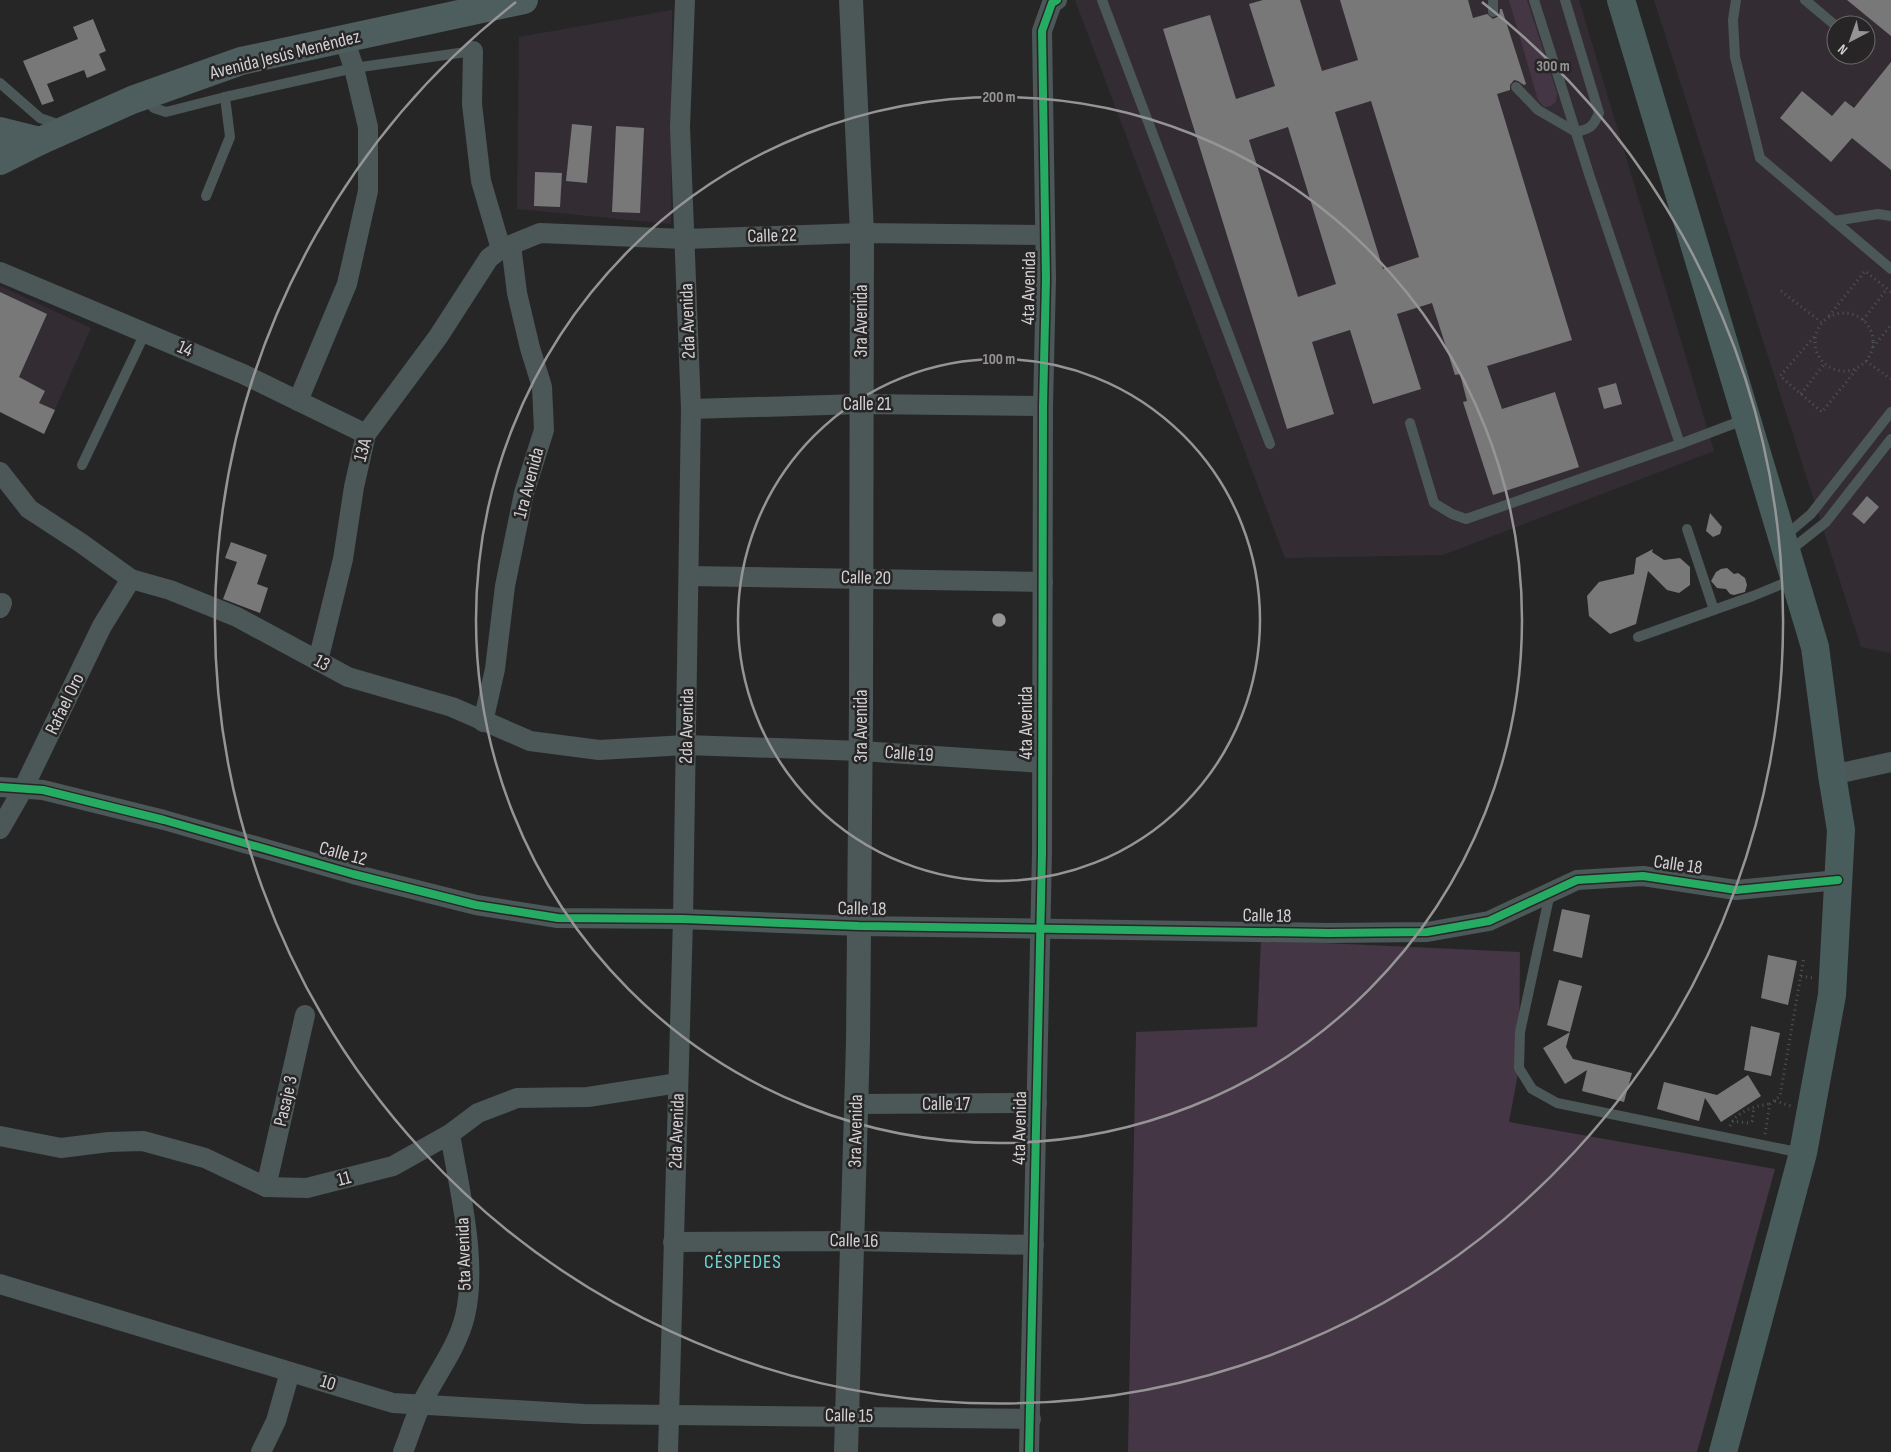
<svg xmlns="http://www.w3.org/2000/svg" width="1891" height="1452" viewBox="0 0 1891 1452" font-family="'Sofia Sans Condensed',sans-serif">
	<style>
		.built { fill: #332d33; fill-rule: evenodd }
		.green { fill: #443644 }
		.building { fill: #797879; fill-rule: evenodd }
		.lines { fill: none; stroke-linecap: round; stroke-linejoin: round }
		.path { stroke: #4e5656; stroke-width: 3; stroke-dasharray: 1 4; stroke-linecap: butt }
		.service { stroke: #4b5857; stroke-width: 10 }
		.minor { stroke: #4b5857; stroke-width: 20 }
		.tertiary { stroke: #4b5857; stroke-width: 24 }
		.secondary { stroke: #4e5d5d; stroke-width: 28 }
		.primary { stroke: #475c5b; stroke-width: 28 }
		.cycleway-casing { stroke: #282527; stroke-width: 11 }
		.cycleway { stroke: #26ab63; stroke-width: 8 }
		.ring { fill: none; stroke: #969596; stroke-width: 2.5 }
		.labels { text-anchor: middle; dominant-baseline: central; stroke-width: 5; stroke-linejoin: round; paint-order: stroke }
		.street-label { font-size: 19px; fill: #d2d1d2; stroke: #282527 }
		.neighbourhood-label { font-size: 20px; letter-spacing: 1px; fill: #6fdad6; stroke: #282527 }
		.centre { fill: #969596; stroke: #282527; stroke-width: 2.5 }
		.ring-label { font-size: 15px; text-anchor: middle; font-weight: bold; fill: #969596; stroke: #282527; stroke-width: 5; stroke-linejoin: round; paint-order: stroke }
	</style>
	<rect width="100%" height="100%" fill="#272627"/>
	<!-- built -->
	<g class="built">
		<path d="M1075,0H1579L1714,451L1443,555L1285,558Z"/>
		<path d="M1654,0H1891V653L1861,647ZM1836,25H1866V55H1836Z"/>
		<path d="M672,10L671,224L517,209L519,37Z"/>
		<path d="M0,286L91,328L44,434L0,412Z"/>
	</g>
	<!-- green -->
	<g class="green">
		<path d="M1509,0H1527L1557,93L1556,102L1551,106L1544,107L1538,100Z"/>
		<path d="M1261,940L1520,952L1519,1068L1509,1122L1775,1169L1697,1452H1128L1136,1032L1257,1027Z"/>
	</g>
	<!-- building -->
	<g class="building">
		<path d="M1263,0H1300L1322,71L1358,60L1340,0H1468L1473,18L1487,14L1493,19L1499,16L1500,9H1502L1526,84L1524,85L1518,81L1514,80L1510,85V90L1497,94L1572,340L1487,366L1502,409L1555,392L1579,467L1493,495L1463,402L1467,401L1460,374L1455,375L1432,303L1397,314L1421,389L1373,404L1350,330L1312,342L1334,414L1287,429L1163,29L1210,15L1236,99L1275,86L1249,4ZM1371,101L1419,257L1383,269L1335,112ZM1288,127L1336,284L1298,297L1249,140Z"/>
		<path d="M1847,0H1891V36Z"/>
		<path d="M93,19L106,51L99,54L106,70L87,78L84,70L47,84L54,101L42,105L23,61L78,39L73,27Z"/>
		<path d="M1891,62V170L1852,138L1831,162L1780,118L1802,91L1832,116L1845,101L1854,108Z"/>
		<path d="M572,124L592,126L587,183L566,181Z"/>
		<path d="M616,126L644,128L640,213L612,212Z"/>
		<path d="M535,172L562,173L560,207L534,206Z"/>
		<path d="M0,292L47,314L19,377L45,391L39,403L55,410L44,434L0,412Z"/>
		<path d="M1616,383L1622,404L1604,409L1598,388Z"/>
		<path d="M1867,496L1879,507L1864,524L1852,514Z"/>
		<path d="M1710,513L1722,527L1720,534L1713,537L1706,531Z"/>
		<path d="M231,542L267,555L257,584L268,588L260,613L223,599L237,562L225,558Z"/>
		<path d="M1653,549L1652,552L1664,560L1680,558L1690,567V585L1679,593L1667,590L1648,571L1636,624L1610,634L1589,616L1587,596L1599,582L1634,574L1636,558Z"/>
		<path d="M1727,568L1734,574L1738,573L1745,578L1747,585L1745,592L1734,595L1730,594L1726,589L1717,588L1711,581L1716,572L1721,569Z"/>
		<path d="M1562,909L1590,915L1582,958L1553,951Z"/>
		<path d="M1768,955L1797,961L1788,1005L1761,998Z"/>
		<path d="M1559,980L1582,986L1566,1047L1573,1059L1632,1073L1624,1102L1582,1091L1587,1070L1565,1084L1543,1048L1570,1032L1547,1025Z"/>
		<path d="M1751,1026L1780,1033L1771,1076L1744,1070Z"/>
		<path d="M1748,1075L1761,1096L1721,1122L1705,1098L1699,1121L1657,1109L1664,1082L1717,1095Z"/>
	</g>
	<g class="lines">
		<!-- path -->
		<g class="path">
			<path d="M1781,291L1821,322"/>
			<circle cx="1844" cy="342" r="29"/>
			<path d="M1829,316L1865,271L1891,292"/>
			<path d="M1863,320L1887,289"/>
			<path d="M1814,337L1780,376L1822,412L1856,370"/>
			<path d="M1873,347L1891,325"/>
			<path d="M1866,361L1891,379"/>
			<path d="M1801,394L1824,364"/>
			<path d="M1801,976L1813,978"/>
			<path d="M1775,1101L1791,1106"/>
			<path d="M1732,1121L1748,1123L1752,1121L1754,1107"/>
			<path d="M1730,1126C1737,1111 1754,1106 1770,1104"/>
			<path d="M1765,1134L1770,1104L1780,1096L1804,957"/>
		</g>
		<!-- service -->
		<g class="service">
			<path d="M1102,0L1270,444"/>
			<path d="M1534,0L1590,177L1680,444"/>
			<path d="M1736,0L1733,20L1735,57L1760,158L1891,269"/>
			<path d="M1805,0L1836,26"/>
			<path d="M1493,12V0"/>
			<path d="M0,83L40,118L63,126"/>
			<path d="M1516,87L1538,110L1576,132C1590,129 1593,127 1599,113L1565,0"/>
			<path d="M145,99L154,108L166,112L225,97L354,68L473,51"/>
			<path d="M206,196L230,137L225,97"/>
			<path d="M1834,221L1878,214L1891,216"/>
			<path d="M1410,423L1434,503L1452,514L1466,519L1680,444L1746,419"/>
			<path d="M82,465L145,333"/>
			<path d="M1687,529L1714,610"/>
			<path d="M1785,536L1811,514L1891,412"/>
			<path d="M1788,552L1826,522L1891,439"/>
			<path d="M1638,637L1753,596L1794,579"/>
			<path d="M1550,893L1520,1032L1519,1068L1532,1089L1557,1103L1802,1153"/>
		</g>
		<!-- minor -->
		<g class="minor">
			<path d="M473,51L472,104L481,181L501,249"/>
			<path d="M0,272L243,374L366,434"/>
			<path d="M298,401L347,284L368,191V127L354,68L344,39"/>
			<path d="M691,409L861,404L1043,406"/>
			<path d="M0,472L29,509L81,543L131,579L170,590L237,617L348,677L452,707L530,741L599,750L686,745L861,751L1042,763"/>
			<path d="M689,576L1043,582"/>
			<path d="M0,608L2,603"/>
			<path d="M318,661L343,559L354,487L366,434L438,337L489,258L501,249L540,233L685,239L862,233L1045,235"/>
			<path d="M483,722L495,669L505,586L524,493L544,430L542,387L530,348L517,293L511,245"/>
			<path d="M1832,775L1891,762"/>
			<path d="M0,787L43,790L164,820L353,874L476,905L558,918L683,919L859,926L1329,933L1427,932L1489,921L1577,880L1643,876L1736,890L1838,880"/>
			<path d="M0,829L23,789L102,626L131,579"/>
			<path d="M856,1104L1037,1103"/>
			<path d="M0,1136L61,1148L109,1142L143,1141L205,1158L266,1187L307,1188L393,1166L450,1134L478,1113L517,1098L588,1097L678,1083"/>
			<path d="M266,1187L305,1015"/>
			<path d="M673,1242L853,1241L1034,1245"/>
			<path d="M0,1284L393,1403L584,1414L1031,1419"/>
			<path d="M261,1452L276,1421L290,1372"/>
			<path d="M403,1452C409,1437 414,1420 421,1405C435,1375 457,1349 465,1316C478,1261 459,1189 450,1134"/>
			<path d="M668,1452L683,919L691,409L680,127L685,0"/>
			<path d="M1029,1452L1042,853L1043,406L1046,279L1042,31L1052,3L1057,0"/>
		</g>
		<!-- tertiary -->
		<path class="tertiary" d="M846,1452L858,1042L861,707L862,233L851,0"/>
		<!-- secondary -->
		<g class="secondary">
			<path d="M0,131L40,141"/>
			<path d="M0,161L40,141L132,100L241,61L524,0"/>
		</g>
		<!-- primary -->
		<path class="primary" d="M1621,0L1815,647L1832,775L1841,830L1832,995L1803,1153L1723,1452"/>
		<defs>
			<g id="cycleway">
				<path d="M0,787L43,790L164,820L353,874L476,905L558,918L683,919L859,926L1329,933L1427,932L1489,921L1577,880L1643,876L1736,890L1838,880"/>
				<path d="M1029,1452L1042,853L1043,406L1046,279L1042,31L1052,3L1057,0"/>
			</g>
		</defs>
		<!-- cycleway casing -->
		<use href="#cycleway" class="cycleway-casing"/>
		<!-- cycleway -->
		<use href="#cycleway" class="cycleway"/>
	</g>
	<!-- distance rings -->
	<g class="ring">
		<circle cx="999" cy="620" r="261"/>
		<circle cx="999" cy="620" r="523"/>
		<path d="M1482 2A784 784 0 1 1 516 2"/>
	</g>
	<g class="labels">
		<!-- street labels -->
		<g class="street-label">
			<text transform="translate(285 55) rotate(-14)">Avenida Jesús Menéndez</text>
			<text transform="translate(772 236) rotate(-2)">Calle 22</text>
			<text transform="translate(1029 288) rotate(-89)">4ta Avenida</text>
			<text transform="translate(688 321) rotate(-92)">2da Avenida</text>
			<text transform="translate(861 321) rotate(-90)">3ra Avenida</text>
			<text transform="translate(185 349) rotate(23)">14</text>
			<text x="867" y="404">Calle 21</text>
			<text transform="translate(363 450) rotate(-75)">13A</text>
			<text transform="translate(529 483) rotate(-75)">1ra Avenida</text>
			<text transform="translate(866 578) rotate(1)">Calle 20</text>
			<text transform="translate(322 663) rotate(28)">13</text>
			<text transform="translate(65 704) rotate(-64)">Rafael Oro</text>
			<text transform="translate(1026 723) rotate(-90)">4ta Avenida</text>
			<text transform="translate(687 726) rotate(-89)">2da Avenida</text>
			<text transform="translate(861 726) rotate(-90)">3ra Avenida</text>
			<text transform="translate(909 754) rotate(4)">Calle 19</text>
			<text transform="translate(343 854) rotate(15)">Calle 12</text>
			<text transform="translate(1678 865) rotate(8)">Calle 18</text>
			<text transform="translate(862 909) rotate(1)">Calle 18</text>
			<text transform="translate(1267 916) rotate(1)">Calle 18</text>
			<text transform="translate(286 1101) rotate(-77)">Pasaje 3</text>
			<text x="946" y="1104">Calle 17</text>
			<text transform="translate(1020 1128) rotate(-89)">4ta Avenida</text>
			<text transform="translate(677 1131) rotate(-88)">2da Avenida</text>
			<text transform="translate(856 1131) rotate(-89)">3ra Avenida</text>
			<text transform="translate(344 1179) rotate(-15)">11</text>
			<text transform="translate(854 1241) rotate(1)">Calle 16</text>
			<text transform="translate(464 1254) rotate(-92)">5ta Avenida</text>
			<text transform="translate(328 1383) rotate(17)">10</text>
			<text transform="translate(849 1416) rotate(1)">Calle 15</text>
		</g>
		<!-- neighbourhood labels -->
		<g class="neighbourhood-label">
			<text x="743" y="1262">CÉSPEDES</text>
		</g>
	</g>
	<circle cx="999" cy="620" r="8" class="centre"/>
	<g class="ring-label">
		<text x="1553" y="71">300 m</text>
		<text x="999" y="102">200 m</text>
		<text x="999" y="364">100 m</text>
	</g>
	<!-- north arrow -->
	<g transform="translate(1851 40) rotate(221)"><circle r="24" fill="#282527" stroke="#6c6a6b"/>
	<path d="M0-4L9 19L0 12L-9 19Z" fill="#969596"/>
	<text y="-8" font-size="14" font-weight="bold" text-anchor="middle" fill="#d2d1d2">N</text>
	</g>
</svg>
